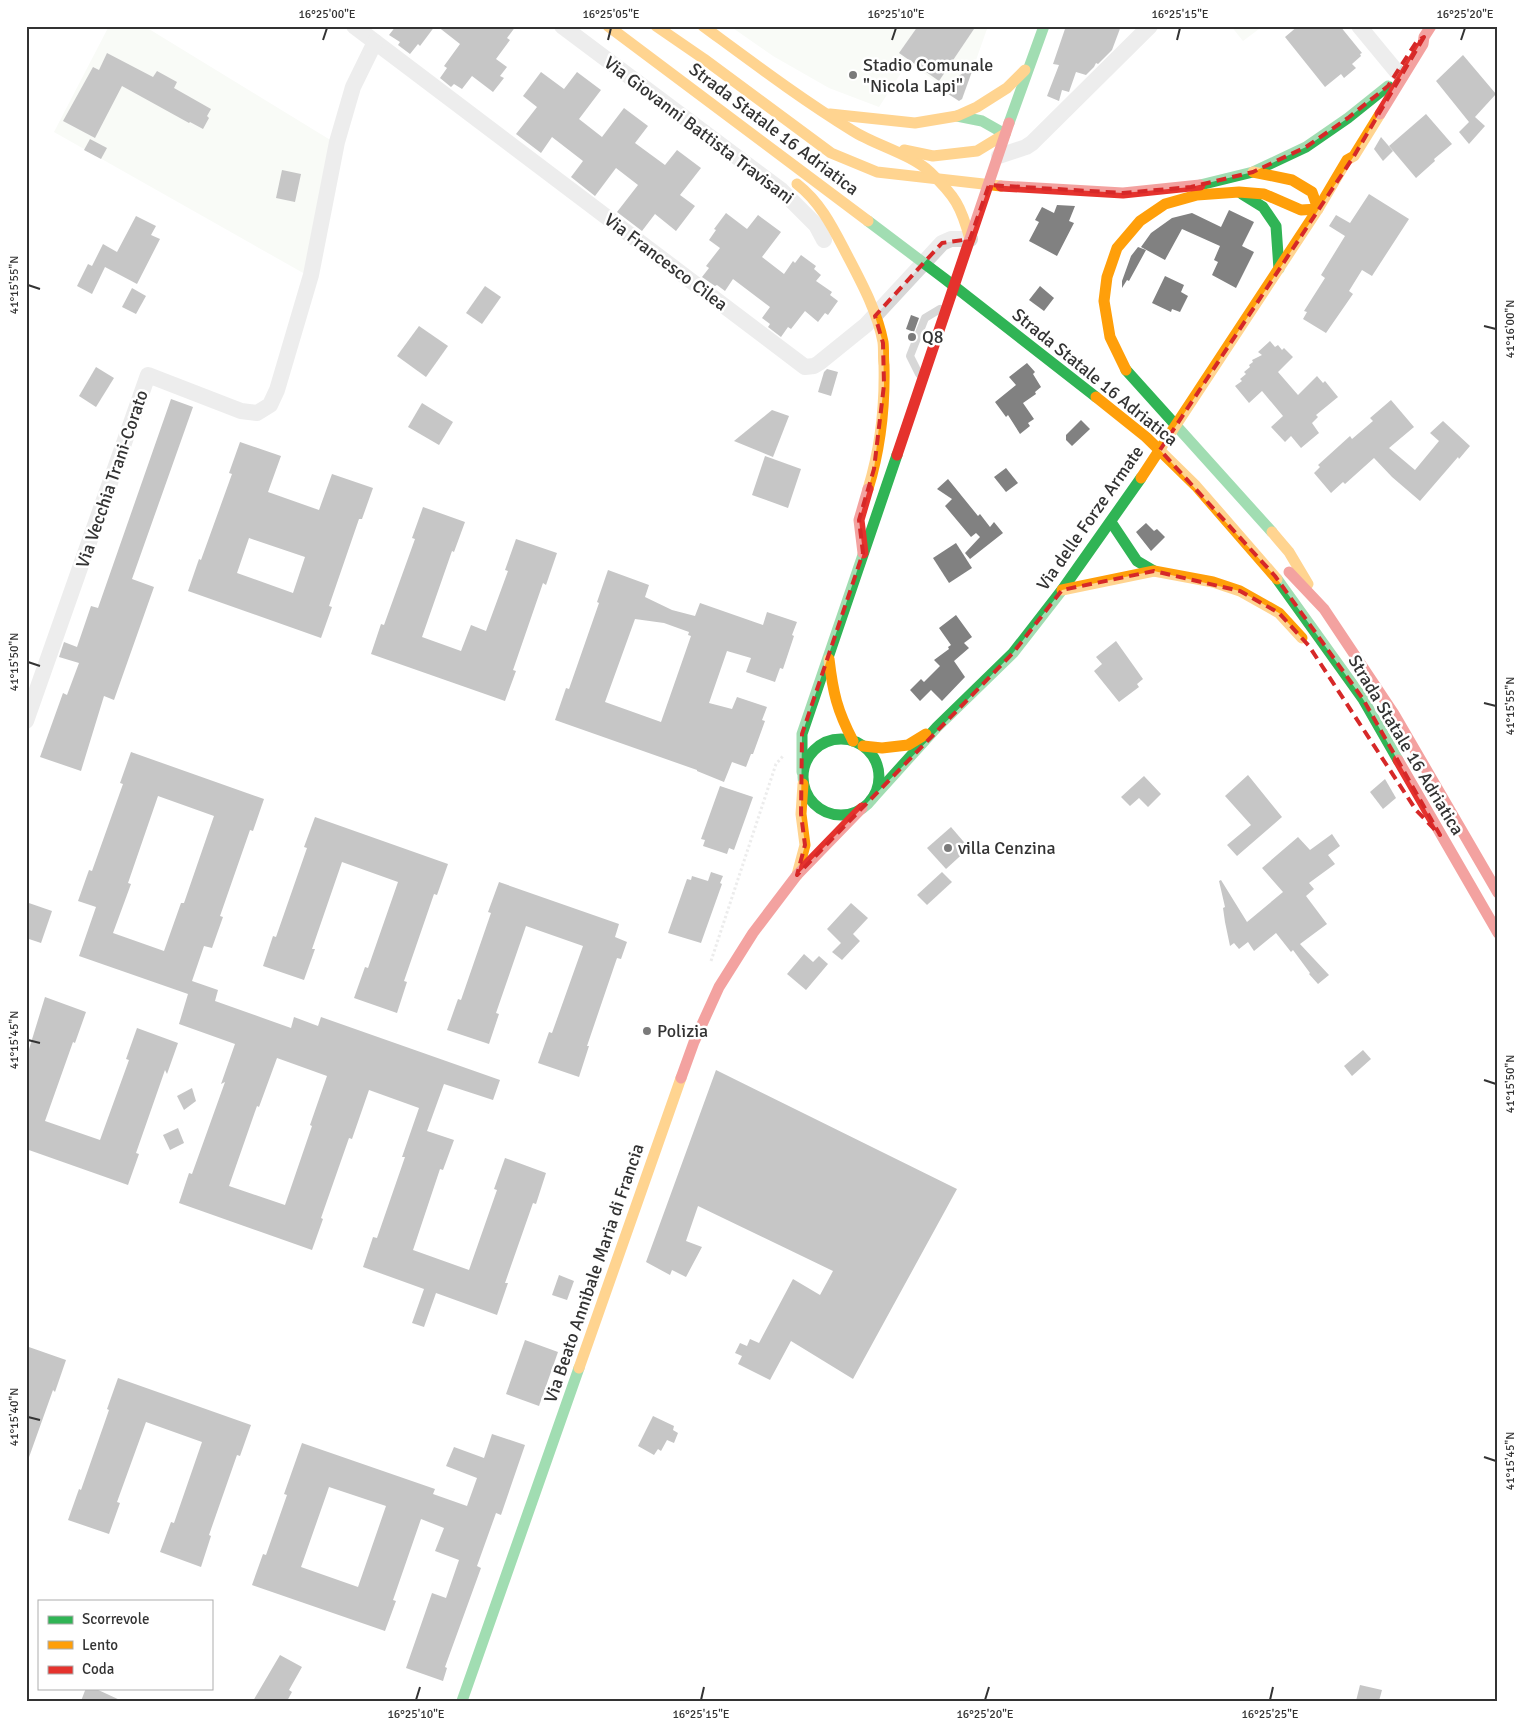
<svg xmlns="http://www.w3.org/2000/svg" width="1524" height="1727" viewBox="0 0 1524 1727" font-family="Signika,sans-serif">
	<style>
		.green { fill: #f1f5ed }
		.building { fill: #818181; fill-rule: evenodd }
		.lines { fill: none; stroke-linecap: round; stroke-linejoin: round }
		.path { stroke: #d6d6d6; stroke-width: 3; stroke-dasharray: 2.5 2.5; stroke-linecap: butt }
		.lane { stroke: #d7d7d7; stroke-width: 8 }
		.street { stroke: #d7d7d7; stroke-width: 16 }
		.fast { stroke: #30b455; stroke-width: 11 }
		.slow { stroke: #ff9f0a; stroke-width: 11 }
		.jam { stroke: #e5322d; stroke-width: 11 }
		.marked { fill: none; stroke: #d62828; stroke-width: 4; stroke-dasharray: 10 6; stroke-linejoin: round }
		.ticks { fill: none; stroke: #333; stroke-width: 2 }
		.poi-dot { fill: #7a7a7a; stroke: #fff; stroke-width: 2 }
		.labels { text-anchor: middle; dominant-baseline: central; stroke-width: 5; stroke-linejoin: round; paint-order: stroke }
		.poi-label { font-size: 18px; fill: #333; stroke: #fff; text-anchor: start }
		.street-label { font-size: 18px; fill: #333; stroke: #fff }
		.neatline { fill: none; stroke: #333; stroke-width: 2 }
		.ticks-label { font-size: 12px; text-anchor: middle; fill: #333 }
	</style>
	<rect width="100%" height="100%" fill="#fff"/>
	<!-- green -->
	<g class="green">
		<path d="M109,26H144L332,141L305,274L54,132Z"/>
		<path d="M730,26H988L962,100L908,62L879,107L829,88L773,56Z"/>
		<path d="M1231,26H1263L1243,41Z"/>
	</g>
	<!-- building -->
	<g class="building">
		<path d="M396,26H435L420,46L418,44L410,54L398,45L400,42L389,35Z"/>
		<path d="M437,26H516L507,38L510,40L496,59L507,67L500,76L504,78L493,92L472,76L462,89L454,84L451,87L440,78L447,68L444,66L460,44Z"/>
		<path d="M918,26H976L939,81L899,53Z"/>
		<path d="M1066,26H1121L1112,50L1098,64L1096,63L1094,67L1086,75L1076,72L1069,92L1062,90L1059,101L1047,96L1059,65L1053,64Z"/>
		<path d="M1298,26H1340L1362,53L1360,54L1361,56L1352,64L1356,68L1344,78L1341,74L1325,87L1285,37Z"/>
		<path d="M107,53L153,77L157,71L177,82L174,88L211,109L207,116L209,118L203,129L190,122L189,123L122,86L95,138L63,121L93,67L99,70Z"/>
		<path d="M1463,55L1496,94L1475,117L1485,126L1469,144L1459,132L1469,122L1436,81Z"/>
		<path d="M975,63L962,99L959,101L942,90Z"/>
		<path d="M541,72L564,89L577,72L601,90L579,119L602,137L624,108L648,126L635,143L665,165L677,150L701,168L680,195L695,206L676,231L655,214L642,231L617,212L638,185L616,168L595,196L571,177L583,161L552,137L541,153L516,134L537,107L523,96Z"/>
		<path d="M1426,114L1452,144L1434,159L1435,161L1416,178L1389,146Z"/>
		<path d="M1381,137L1393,151L1383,161L1374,149Z"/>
		<path d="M90,139L107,148L101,159L84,150Z"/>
		<path d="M282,170L301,174L295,202L276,198Z"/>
		<path d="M1369,194L1409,219L1372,276L1362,270L1349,291L1353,294L1326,333L1303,319L1307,312L1304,311L1325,278L1321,275L1345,236L1329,226L1336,215L1350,223Z"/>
		<path d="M1057,205L1075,206L1069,221L1074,223L1057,256L1029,241L1039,222L1035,220L1042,207L1054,213Z"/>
		<path d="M1229,210L1254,222L1242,246L1254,252L1236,288L1212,275L1218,262L1214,260L1220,246L1182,229L1165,260L1141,247L1151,233L1172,218L1192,213L1221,227Z"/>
		<path d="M726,213L747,229L758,215L781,232L762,257L784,274L793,261L795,263L801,255L816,266L814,269L821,275L816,281L832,292L830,295L838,301L828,315L825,313L818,322L805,311L791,329L788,327L781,337L768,327L770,324L762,318L770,307L733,279L725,291L717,285L715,286L702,277L709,268L706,266L720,248L709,240L716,230L714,229Z"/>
		<path d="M136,216L156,226L151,235L160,239L137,284L105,267L92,294L77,286L88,264L92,266L103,244L117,252Z"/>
		<path d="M1138,247L1146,250L1129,281L1127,280L1122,288V281L1131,256Z"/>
		<path d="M1165,276L1184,285L1181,292L1188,296L1180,312L1172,309L1171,312L1152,303Z"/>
		<path d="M485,286L501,297L482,324L466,313Z"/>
		<path d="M1040,286L1054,298L1044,311L1029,300Z"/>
		<path d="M132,288L146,296L136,314L122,307Z"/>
		<path d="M911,315L919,318L914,332L906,329Z"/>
		<path d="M419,326L448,346L426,377L397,356Z"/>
		<path d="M1270,341L1275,347L1278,345L1282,350L1284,348L1293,357L1278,372L1298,395L1317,376L1323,383L1325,381L1338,397L1316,415L1318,417L1312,423L1319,433L1301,448L1291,436L1285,442L1271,427L1283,416L1262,391L1249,403L1235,386L1242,381L1240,379L1246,374L1244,372L1250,367L1249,365L1253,362L1252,360L1262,355L1258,352Z"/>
		<path d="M1027,363L1035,372L1033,374L1041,387L1035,392L1036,394L1023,403L1034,419L1028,423L1030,426L1020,434L1008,415L1006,417L995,402L1016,385L1009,377Z"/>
		<path d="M96,367L114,378L96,407L79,396Z"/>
		<path d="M827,369L838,372L831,396L818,392L824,372Z"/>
		<path d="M171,399L193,407L132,579L154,587L114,700L104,696L81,771L40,757L63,693L67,695L79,663L59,657L64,642L77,647L91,606L98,608Z"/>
		<path d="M1391,400L1414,427L1389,448L1415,470L1439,441L1430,433L1443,421L1470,446L1459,459L1458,457L1420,501L1392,477L1374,458L1345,484L1343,482L1331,493L1314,473L1320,467L1318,465L1350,436L1352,439L1373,421L1370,418Z"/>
		<path d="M422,403L453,422L439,445L408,427Z"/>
		<path d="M772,410L789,416L773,457L734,441Z"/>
		<path d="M1081,420L1090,429L1072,446L1066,440V435Z"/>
		<path d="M240,442L281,456L268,492L319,510L332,474L373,488L362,519H359L329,606L332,607L321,638L188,591L199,559L201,560L232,474L229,473ZM249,538L305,557L293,593L237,573Z"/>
		<path d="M765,456L801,469L788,508L752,495Z"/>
		<path d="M1006,468L1018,483L1006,492L994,477Z"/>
		<path d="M948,479L978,516L980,514L990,527L994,522L1003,533L970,559L965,553L980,537L976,533L971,537L945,506L952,499L937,489Z"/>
		<path d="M423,507L465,522L454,552L452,551L422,637L461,651L471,625L486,631L508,571L505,570L516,539L557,553L546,585L543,583L513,670L516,671L505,701L371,654L381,624L384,625L415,539L412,538Z"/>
		<path d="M1146,523L1154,531L1157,529L1165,537L1151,551L1136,532Z"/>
		<path d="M956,543L972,568L949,583L933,558Z"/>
		<path d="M608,570L649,585L645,597L672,610L695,616L700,603L763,625L767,612L797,622L792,635L794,636L783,669L780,668L775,682L746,672L751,658L727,651L709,703L732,709L737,697L767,707L762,720L765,721L753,754H751L746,767L732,762L724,782L697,771V770L555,720L566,688L569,689L599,603L597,602ZM635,619L664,623L689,632L688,635L691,636L661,722L605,702Z"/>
		<path d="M956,615L972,637L964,643L969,648L954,661L965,677L942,701L931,690L920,701L910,690L921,679L924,682L940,666L934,660L949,649L948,647L951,645L939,628Z"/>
		<path d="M1116,641L1143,679L1137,684L1139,687L1119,702L1094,671L1102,664L1096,657Z"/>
		<path d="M131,752L264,799L253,831L250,830L220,916L223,917L212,948L204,946L192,981L218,990L215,1001L291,1028L294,1017L318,1026L321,1017L500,1080L493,1100L444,1084L427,1131L454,1140L443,1170L440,1169L413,1250L469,1270L497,1190L494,1189L505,1158L546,1173L536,1204L533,1203L505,1283H508L497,1315L436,1293L424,1327L412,1323L424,1289L363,1267L373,1237L377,1238L405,1157H402L419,1108L369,1090L352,1139L349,1138L321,1218L323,1219L312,1250L179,1203L189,1173L192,1174L225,1082L221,1084L235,1044L179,1024L188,994L79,956L96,907L78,901L89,870L92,871L123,784L120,783ZM158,796L214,816L184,903H181L164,951L113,933L131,884L128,883ZM277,1058L327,1076L310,1125L312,1126L285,1205L229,1186L257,1106L259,1107Z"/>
		<path d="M1248,775L1282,817L1237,856L1227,845L1251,825L1225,796Z"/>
		<path d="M1144,776L1161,794L1148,807L1139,798L1130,806L1121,797Z"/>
		<path d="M1385,779L1396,798L1383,809L1370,792Z"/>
		<path d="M720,786L753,797L734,850L729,848L727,854L703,846L705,840L701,839Z"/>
		<path d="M315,817L448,864L437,895L434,894L404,981L407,982L397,1013L354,998L365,967L368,968L398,882L342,862L312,949H315L304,980L263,966L273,936L276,937L307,848L304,847Z"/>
		<path d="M951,827L969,848L946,869L927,848Z"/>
		<path d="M1332,834L1340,846L1328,855L1335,864L1309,883L1314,889L1306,896L1327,924L1300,944L1329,975L1318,984L1309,974L1310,973L1293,950L1291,952L1276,933L1254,951L1248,942L1239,949L1234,943L1230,946L1225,922L1223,908L1225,907L1219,881L1221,880L1247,922L1283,892L1262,868L1298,837L1310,850Z"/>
		<path d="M711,872L723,876L720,883L722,884L701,943L668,933L687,879L691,880L692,876L708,881Z"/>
		<path d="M942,872L952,882L927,905L917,895Z"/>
		<path d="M499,882L619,924L615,937L627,942L621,959L617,958L587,1046H589L579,1077L538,1063L549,1032L552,1033L583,946L526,926L496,1013L499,1014L489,1044L447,1030L458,999L461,1000L491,913L488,912Z"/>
		<path d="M26,902L52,911L41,943L26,938Z"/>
		<path d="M851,903L868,918L853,934L860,941L842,960L832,952L841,943L827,929Z"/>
		<path d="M804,954L813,962L819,956L828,964L806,990L787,974Z"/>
		<path d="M45,997L86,1012L75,1043L73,1042L45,1121L100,1140L129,1060L126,1059L137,1028L178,1043L167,1074L165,1070L136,1153L139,1154L128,1185L26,1149V1059Z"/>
		<path d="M1363,1050L1371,1059L1352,1076L1344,1066Z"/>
		<path d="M716,1070L957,1189L853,1379L791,1341L770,1380L738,1364L742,1356L735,1353L740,1343L747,1346L750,1339L759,1343L793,1279L820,1295L833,1271L698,1206L686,1241L702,1247L686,1277L672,1270L670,1275L646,1262Z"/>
		<path d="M192,1088L196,1101L184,1110L177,1096Z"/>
		<path d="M178,1128L184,1143L170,1150L163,1135Z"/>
		<path d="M559,1275L574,1281L567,1300L552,1295Z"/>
		<path d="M525,1340L558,1352L539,1406L506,1394Z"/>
		<path d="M26,1346L66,1360L55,1392L53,1390L28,1460H26Z"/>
		<path d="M118,1378L251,1425L240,1456L237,1455L209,1535L211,1536L201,1567L160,1552L171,1522L174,1523L202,1442L146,1422L117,1502L120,1503L109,1534L68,1520L79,1489L81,1490L109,1410L107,1409Z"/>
		<path d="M653,1416L674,1426L673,1430L678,1433L674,1443L667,1440L661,1451L658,1449L654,1455L638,1446Z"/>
		<path d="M492,1434L525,1445L501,1515L496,1513L477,1566L481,1568L445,1667L447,1668L443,1681L406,1668L432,1593L446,1598L459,1560L435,1551L444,1528L421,1519L393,1600L396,1601L385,1631L252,1585L263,1554L266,1555L287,1495L284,1494L302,1443L435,1489L433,1494L467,1506L477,1478L446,1466L454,1447L484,1458ZM329,1487L386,1506L358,1587L301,1567Z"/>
		<path d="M280,1655L302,1667L289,1690L292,1692L287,1701H253Z"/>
		<path d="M1360,1685L1382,1690L1379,1701H1356Z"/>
		<path d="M86,1688H94L122,1701H81Z"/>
	</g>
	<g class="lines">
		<!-- path -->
		<path class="path" d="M711,961L776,764L783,756"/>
		<!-- lane -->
		<path class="lane" d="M919,374L910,356L925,318L940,309"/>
		<!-- street -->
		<g class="street">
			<path d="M354,26L805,367L814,366L819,363L866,325L942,243L951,239H970"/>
			<path d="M562,26L781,190L816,225L824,240"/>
			<path d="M1359,26L1397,72"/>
			<path d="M999,156L1026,147L1032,143L1150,26"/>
			<path d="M26,721L148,375L241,411L257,413L270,405L277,390L311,275L337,142L353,87L375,42"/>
		</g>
		<!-- fast -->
		<g class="fast">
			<path d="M957,116L982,121L1005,134"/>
			<path d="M1009,123L1044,26"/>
			<path d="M1200,185L1253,172L1306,147L1348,118L1388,86"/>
			<path d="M1242,194L1263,207L1276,226L1279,269"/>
			<path d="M868,221L945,279L1096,397"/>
			<path d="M1126,370L1272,532"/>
			<path d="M1111,522L1137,561L1154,571"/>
			<path d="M1277,579L1363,699L1398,760"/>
			<circle cx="841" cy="777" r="38"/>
			<path d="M802,772V734L897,455"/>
			<path d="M871,800L937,727L1013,653L1062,590L1141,478"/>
			<path d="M462,1701L579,1368"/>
		</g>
		<!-- slow -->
		<g class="slow">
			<path d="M608,26L868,221"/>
			<path d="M656,26L704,59L831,153L877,172L1001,186"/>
			<path d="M703,26C752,62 801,99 853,131C875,145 911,154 930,172C955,196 961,206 970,239"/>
			<path d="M830,114L915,123L957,116L977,107L1007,88L1025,70"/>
			<path d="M904,150L933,156L977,151L1005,134"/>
			<path d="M797,184C820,202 832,226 845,251C860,280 877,310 883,342C884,350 883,358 884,365C885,407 880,450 868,489"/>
			<path d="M1126,370L1110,337L1104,301L1107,277L1117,248L1140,221L1165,204L1197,195L1239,192L1264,194L1301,210L1318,209L1312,192L1292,180L1253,172"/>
			<path d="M1096,397L1146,437L1196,486L1277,579"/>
			<path d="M1141,478L1318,209L1347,160L1354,156L1380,114"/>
			<path d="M1272,532L1289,552L1308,584"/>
			<path d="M1062,590L1154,571L1213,582L1240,591L1279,613L1302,638"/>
			<path d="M829,659C833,693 837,710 853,741"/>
			<path d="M863,746L882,748L908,745L926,734"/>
			<path d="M797,875L805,845L801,814L803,784"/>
			<path d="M579,1368L681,1078"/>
		</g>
		<!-- jam -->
		<g class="jam">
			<path d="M1380,114L1423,44L1424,37L1431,26"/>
			<path d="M1001,186L1123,193L1200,185"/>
			<path d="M897,455L1009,123"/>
			<path d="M863,553L859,520L868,489"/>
			<path d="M1289,572L1324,609L1394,714L1498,893"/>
			<path d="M1398,760L1498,933"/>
			<path d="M681,1078L694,1042L719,987L753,933L797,875L862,808"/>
		</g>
	</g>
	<!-- marked area -->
	<path d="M0 0H1524V1727H0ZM1424,37L1354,156L1160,450L1275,576L1363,699L1440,835L1416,810L1309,646L1279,613L1240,591L1154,571L1062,590L1013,653L797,875L805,845L801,814L802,734L863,553L859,520L874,469L884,385L883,343L875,316L942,243L970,239L989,185L1123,193L1191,187L1253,172L1306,147L1348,118L1388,86L1417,41Z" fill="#fff" fill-opacity=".55" fill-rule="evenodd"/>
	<path class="marked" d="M1424,37L1354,156L1160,450L1275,576L1363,699L1440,835L1416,810L1309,646L1279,613L1240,591L1154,571L1062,590L1013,653L797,875L805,845L801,814L802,734L863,553L859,520L874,469L884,385L883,343L875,316L942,243L970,239L989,185L1123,193L1191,187L1253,172L1306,147L1348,118L1388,86L1417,41Z"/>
	<!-- ticks -->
	<path class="ticks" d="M323,40L327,28M608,40L611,28M892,40L896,28M1177,40L1180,28M1461,40L1465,28M28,285L40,289M1484,326L1496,329M28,662L40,666M1484,703L1496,706M28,1040L40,1043M1484,1080L1496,1084M28,1417L40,1420M1484,1457L1496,1461M416,1700L420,1687M701,1700L704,1687M985,1700L989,1687M1270,1700L1273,1687"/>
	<!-- markers -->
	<g class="poi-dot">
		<circle cx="853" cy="75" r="5"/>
		<circle cx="912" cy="337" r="5"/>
		<circle cx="948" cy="848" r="5"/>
		<circle cx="647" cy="1031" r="5"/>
	</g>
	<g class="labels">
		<!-- poi labels -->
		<g class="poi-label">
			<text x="863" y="65">Stadio Comunale<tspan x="863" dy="21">"Nicola Lapi"</tspan></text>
			<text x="922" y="337">Q8</text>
			<text x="958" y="848">villa Cenzina</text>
			<text x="657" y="1031">Polizia</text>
		</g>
		<!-- street labels -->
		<g class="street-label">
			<text transform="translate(774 129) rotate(37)">Strada Statale 16 Adriatica</text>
			<text transform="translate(699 130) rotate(37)">Via Giovanni Battista Travisani</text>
			<text transform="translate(666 262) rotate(37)">Via Francesco Cilea</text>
			<text transform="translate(1095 377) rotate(39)">Strada Statale 16 Adriatica</text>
			<text transform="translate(112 479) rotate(-71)">Via Vecchia Trani-Corato</text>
			<text transform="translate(1090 518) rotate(-55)">Via delle Forze Armate</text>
			<text transform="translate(1406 745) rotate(59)">Strada Statale 16 Adriatica</text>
			<text transform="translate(594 1273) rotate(-71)">Via Beato Annibale Maria di Francia</text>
		</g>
	</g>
	<!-- border -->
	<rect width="1524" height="1727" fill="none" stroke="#ffffff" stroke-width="55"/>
	<!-- legend -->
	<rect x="38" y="1600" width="175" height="90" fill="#ffffff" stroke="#adadad"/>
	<rect x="48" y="1616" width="25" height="8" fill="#30b455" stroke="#adadad"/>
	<text x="82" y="1624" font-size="15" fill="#333333">Scorrevole</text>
	<rect x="48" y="1641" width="25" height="8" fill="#ff9f0a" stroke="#adadad"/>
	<text x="82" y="1650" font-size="15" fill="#333333">Lento</text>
	<rect x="48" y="1666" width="25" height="8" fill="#e5322d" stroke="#adadad"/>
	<text x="82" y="1674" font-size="15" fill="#333333">Coda</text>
	<rect x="28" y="28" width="1468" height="1672" class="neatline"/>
	<g class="ticks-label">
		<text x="327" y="18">16°25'00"E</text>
		<text x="611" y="18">16°25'05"E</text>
		<text x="896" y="18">16°25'10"E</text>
		<text x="1180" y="18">16°25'15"E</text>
		<text x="1465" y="18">16°25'20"E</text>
		<text transform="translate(14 285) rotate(-90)" y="4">41°15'55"N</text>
		<text transform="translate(1510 329) rotate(-90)" y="4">41°16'00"N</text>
		<text transform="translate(14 662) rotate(-90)" y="4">41°15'50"N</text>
		<text transform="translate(1510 706) rotate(-90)" y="4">41°15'55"N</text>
		<text transform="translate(14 1040) rotate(-90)" y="4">41°15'45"N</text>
		<text transform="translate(1510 1084) rotate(-90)" y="4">41°15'50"N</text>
		<text transform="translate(14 1417) rotate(-90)" y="4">41°15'40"N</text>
		<text transform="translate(1510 1461) rotate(-90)" y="4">41°15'45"N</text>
		<text x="416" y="1718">16°25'10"E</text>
		<text x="701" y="1718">16°25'15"E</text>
		<text x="985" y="1718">16°25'20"E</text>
		<text x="1270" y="1718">16°25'25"E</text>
	</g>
</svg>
